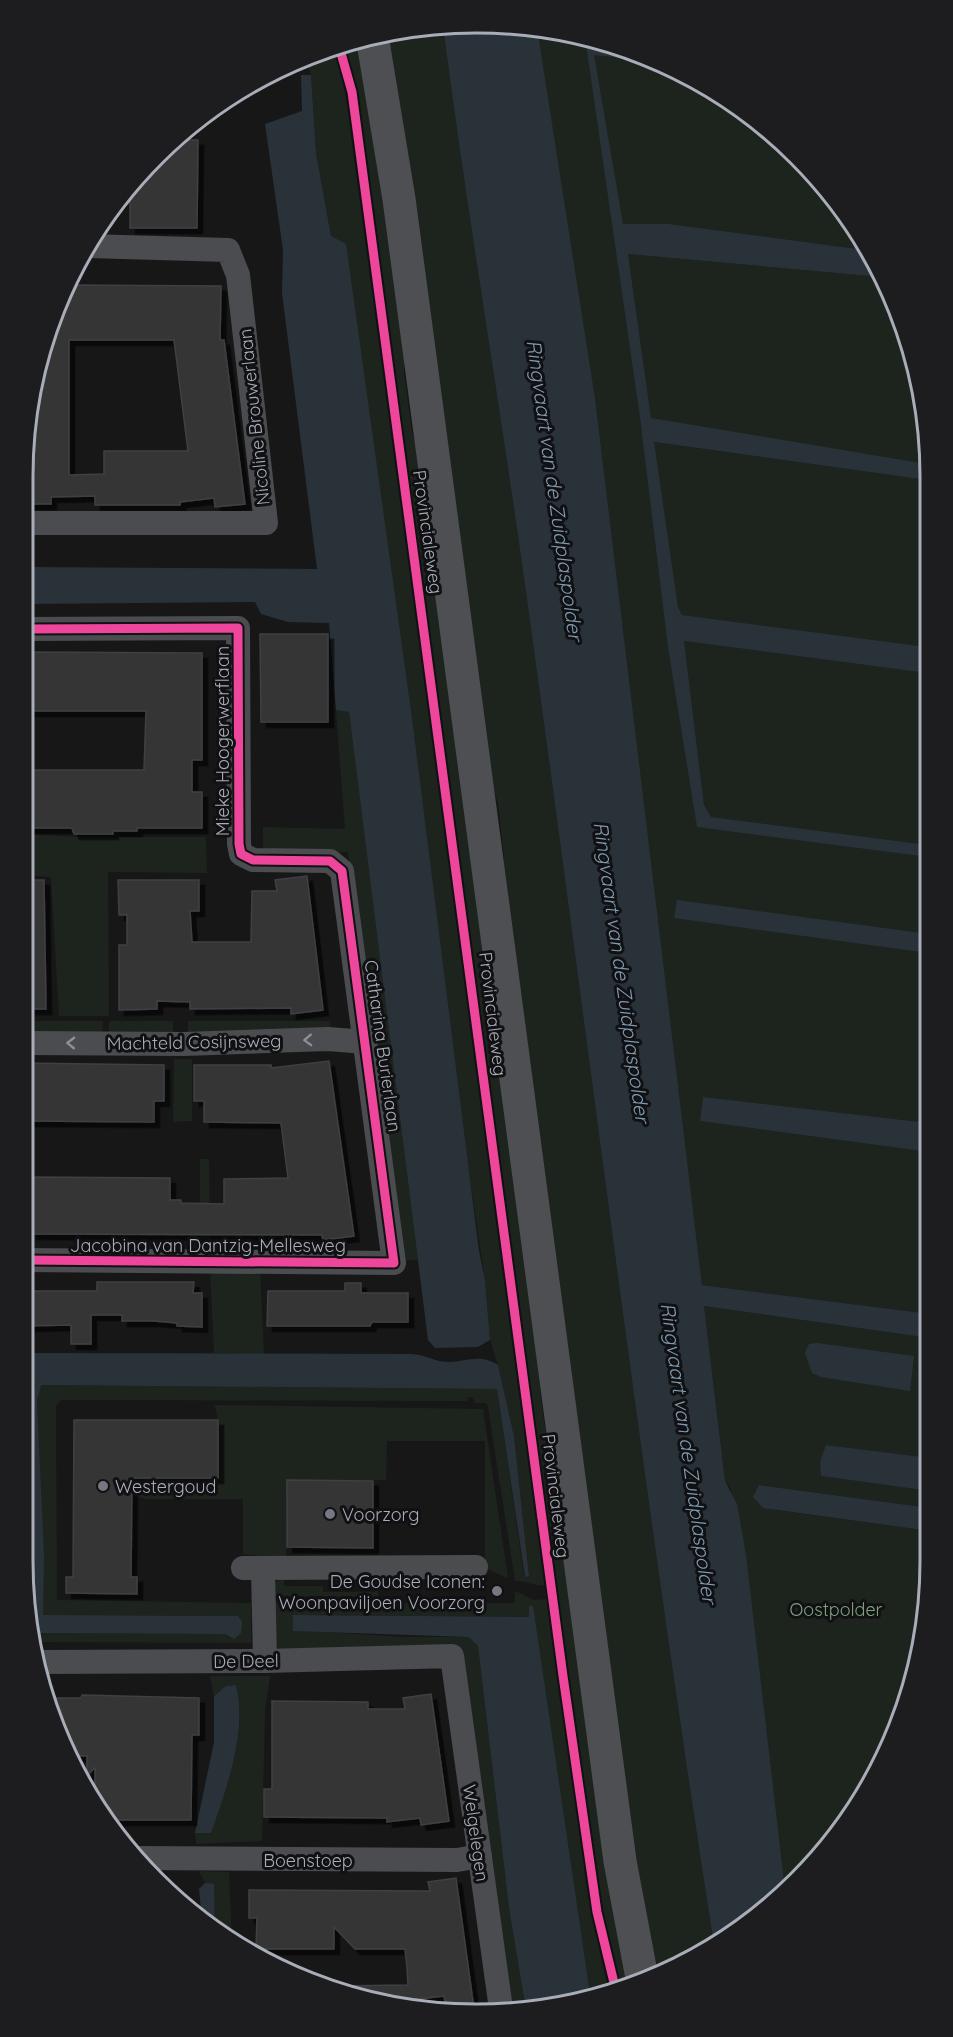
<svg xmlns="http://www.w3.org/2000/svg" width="953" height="2037" viewBox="0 0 953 2037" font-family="Quicksand,sans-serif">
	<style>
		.green { fill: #1d241e }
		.water { fill: #2a3239 }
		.building { fill: #353536; stroke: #3f4043; stroke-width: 1.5; fill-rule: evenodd; filter: url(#shadow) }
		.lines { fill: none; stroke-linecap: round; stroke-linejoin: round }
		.minor { stroke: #4b4c50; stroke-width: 24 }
		.primary { stroke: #4d4f52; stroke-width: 33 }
		.cycleway-casing { stroke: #111113; stroke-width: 13 }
		.cycleway { stroke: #ed469a; stroke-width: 9 }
		.oneway { stroke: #8c9099 }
		.poi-dot { fill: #757880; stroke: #111113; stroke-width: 2 }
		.labels { text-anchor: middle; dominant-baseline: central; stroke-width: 6; stroke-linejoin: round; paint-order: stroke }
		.street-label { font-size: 18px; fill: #a8adb8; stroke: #111113 }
		.poi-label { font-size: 18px; fill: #a8adb8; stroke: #111113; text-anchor: start }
		.park-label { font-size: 18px; fill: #7fa381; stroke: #111113 }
		.water-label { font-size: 20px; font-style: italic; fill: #7f9bb3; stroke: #111113 }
		.rim { fill: none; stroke: #a8adb8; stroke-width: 3 }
	</style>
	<defs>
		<filter id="shadow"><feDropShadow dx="5.5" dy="5.5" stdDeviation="0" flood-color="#0009"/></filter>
	</defs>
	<rect width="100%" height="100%" fill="#171717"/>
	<!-- green -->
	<g class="green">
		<path d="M443,26C467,213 499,398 525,585C588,1038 643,1493 714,1945L678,1968L653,1975L637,1886L501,897L504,857L498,803L485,763L382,33Z"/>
		<path d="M520,27L565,31L647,56L594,54L659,62L753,117L836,200L865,250L669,224H622L596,73L697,826L928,857V947L674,917L928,953L929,1123L703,1097L700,1121L929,1152L930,1314L702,1285L656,912Z"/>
		<path d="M361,39L404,323V372L412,433L423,463L539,1331C537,1382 542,1429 558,1478L631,1982L618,1986L604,1926L592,1851L377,240L358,105L344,45Z"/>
		<path d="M335,47L346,97L546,1585C534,1587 526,1580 515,1581L488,1407L486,1403H475L473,1397H468L467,1401L61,1400L56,1406L57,1600L251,1603V1643L36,1642L35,1633L225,1634L230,1638L238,1616L43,1615L37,1401L40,1385L497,1389L524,1576H529L514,1436L498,1365L490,1340L485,1280L331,236L316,153L311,75L305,56Z"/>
		<path d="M628,254L881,277L896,302L927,417V464L651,419Z"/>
		<path d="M653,442L927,480V647L682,615L678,607Z"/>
		<path d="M684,641L927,673L928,845L711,817L704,805Z"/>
		<path d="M336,710L349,712L418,1260L401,1261L348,852L263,851V827L345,829Z"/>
		<path d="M23,834L81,837H206L207,873L108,872L109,1016H59L51,877L23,875Z"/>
		<path d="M23,1021H103L102,1036H23Z"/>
		<rect x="109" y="1021" width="64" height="15"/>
		<path d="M188,1021H330L332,1037L188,1036Z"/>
		<path d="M174,1059H192V1121L173,1122Z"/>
		<path d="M200,1159H209L210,1241L200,1240Z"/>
		<path d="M210,1268H260L264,1354L214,1353Z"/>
		<path d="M704,1306L930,1338V1458L826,1445L820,1461L822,1476L930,1491V1508L760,1485L775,1510L930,1531V1561L922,1649L896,1735L818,1860L782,1893L731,1489L725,1481Z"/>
		<path d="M215,1405L483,1409L508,1578L485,1568V1441H387L386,1480L287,1481L286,1559L243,1554V1499H146L132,1495V1478H218V1420Z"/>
		<path d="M284,1576V1586H323V1592H375V1576L378,1577V1597L273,1596L274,1584Z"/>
		<path d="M515,1591L534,1600L548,1599L589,1899L608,1989L590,1994L529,1606V1617L293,1615V1630L403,1637H469L478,1646L509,1908L526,2010H508L459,1652L279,1649L273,1641V1603H514Z"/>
		<path d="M210,1676H270L265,1710L262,1841L196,1844L195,1833H211C225,1787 249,1733 236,1685L226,1686L214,1696Z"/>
		<path d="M199,1871L229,1872L232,1941L215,1929L214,1885L205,1883Z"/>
	</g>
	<!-- water -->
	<g class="water">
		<path d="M477,23L537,28L595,399L702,1285L930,1314V1338L704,1306L725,1481L737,1504L746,1555L785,1890L753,1921L714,1945C643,1493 588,1038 525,585C499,398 467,213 443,26Z"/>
		<path d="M585,37L659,62L594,55L623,224H669L865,250L881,277L628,254L651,418L927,464V480L654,442L678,607L682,615L927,647V673L684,641L704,805L711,817L928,845V857L697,827L668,647L640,417Z"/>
		<path d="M301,75H311L316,153L331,236L346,244L411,711L479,1251L485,1280L490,1340L478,1347L435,1348L428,1340L349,712L336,710L329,623L288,622L261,614L255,602L23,604V567L317,569L282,293L283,250L265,124L302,111Z"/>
		<path d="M677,900L928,934V953L674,918Z"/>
		<path d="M703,1097L929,1123V1152L700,1121Z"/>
		<path d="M817,1343L914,1356L910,1391L821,1377L812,1373L805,1353L809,1344Z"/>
		<path d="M23,1353L412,1354C422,1355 429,1358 439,1361C460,1366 476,1351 498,1365L514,1436L529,1576L525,1577L497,1389L41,1385L37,1401L44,1557L43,1615L238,1616L242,1622L241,1633L234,1639L225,1634L35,1633L23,1560Z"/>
		<path d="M826,1445L930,1458V1491L821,1476L820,1461Z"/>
		<path d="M759,1485L930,1508V1531L763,1508L753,1497Z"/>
		<path d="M529,1606H533L590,1994L536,2011L526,2010L509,1908L478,1646L469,1637L293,1631V1615L529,1617Z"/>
		<path d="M236,1685C248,1731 226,1790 211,1833H195L214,1742V1696L226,1686Z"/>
		<path d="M205,1883L214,1884L215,1929L202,1919L199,1889Z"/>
	</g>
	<!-- building -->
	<g class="building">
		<path d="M174,140H198L197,228H130V187L156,155Z"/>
		<path d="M67,285L221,286L220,340H224L245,504L215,507L214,498L180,502V505H95V496L51,497V504H22V476L31,388L57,302ZM69,340H174L188,451H104V474L69,475Z"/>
		<path d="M260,634H328V722H261Z"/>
		<path d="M22,652L202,653V760H192V792H202V828H137V831H113V834H74L72,828H22V770H144L146,711H22Z"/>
		<path d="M307,876L323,1010L291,1014V1008L190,1009V1002L157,1001V1009L119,1010V945H127V915H119L118,880H199V911H190L192,942H251L252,891H277L275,880Z"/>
		<path d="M22,880H44L46,1009H22Z"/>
		<path d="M329,1061L354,1236L323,1240L322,1235L31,1234L30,1177L170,1178V1200H181V1203L224,1204V1179L288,1178L281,1123L204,1122V1101H194V1065H271V1068Z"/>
		<path d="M22,1063L164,1065V1101H154V1122L26,1121L28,1095H22Z"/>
		<path d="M97,1282H194L193,1293H202V1327L177,1326V1323L154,1321H122V1315H91V1344H71V1325L22,1326V1291H97Z"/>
		<path d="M345,1283H361V1293H408V1322H372L370,1326H267L268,1291H345Z"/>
		<path d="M74,1420H218V1478H132L131,1577H137V1594L66,1593V1577H73Z"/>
		<path d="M287,1480L373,1481V1548L287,1547Z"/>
		<path d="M431,1694L449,1821L421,1825L420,1818L387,1822V1818L264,1817V1789H272V1701L368,1702V1709H405L403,1698Z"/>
		<path d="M82,1695L199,1698V1735H192L191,1820H107L95,1797V1768L87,1775V1756H73L48,1709V1698H81Z"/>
		<path d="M456,1878L474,2009L446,2008L444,1996L402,2001V2004L388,2006L335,1986L408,1985L407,1968L405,1949H355L334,1927V1949H256L257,1918H249V1890L430,1891L428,1882Z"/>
	</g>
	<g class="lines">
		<!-- minor -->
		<g class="minor">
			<path d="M23,523H266L238,275L228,250L88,246"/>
			<path d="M23,1043L184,1044L328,1039L366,1042"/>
			<path d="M23,1260L394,1263L342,871L330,861L253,860L241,854L239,844L238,628L23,629"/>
			<path d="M243,1568L476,1567"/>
			<path d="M263,1569L265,1661"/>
			<path d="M39,1662L265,1661L452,1656L501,2009"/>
			<path d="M136,1858L457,1860L480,1856"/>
		</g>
		<!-- primary -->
		<path class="primary" d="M372,36L399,199L620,1861L642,1978"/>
		<defs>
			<g id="cycleway">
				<path d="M339,46L352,92L563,1676L597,1912L615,1987"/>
				<path d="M23,1260L394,1263L342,871L330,861L253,860L241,854L239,844L238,628L23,629"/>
			</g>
		</defs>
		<!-- cycleway casing -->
		<use href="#cycleway" class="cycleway-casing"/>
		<!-- cycleway -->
		<use href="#cycleway" class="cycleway"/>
	</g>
	<!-- one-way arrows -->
	<defs><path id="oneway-chevron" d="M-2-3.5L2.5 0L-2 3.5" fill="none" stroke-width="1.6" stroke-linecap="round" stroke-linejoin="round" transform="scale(1.5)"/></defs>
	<g class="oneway">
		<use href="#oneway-chevron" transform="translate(308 1040) rotate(178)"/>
		<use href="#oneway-chevron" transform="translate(71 1043) rotate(-179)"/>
	</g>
	<!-- markers -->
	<g class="poi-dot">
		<circle cx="103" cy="1486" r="6"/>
		<circle cx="330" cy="1514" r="6"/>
		<circle cx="497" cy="1591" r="6"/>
	</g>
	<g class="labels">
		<!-- street labels -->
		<g class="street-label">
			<text transform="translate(254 417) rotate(-96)">Nicoline Brouwerlaan</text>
			<text transform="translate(428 532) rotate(82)">Provincialeweg</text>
			<text transform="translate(222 741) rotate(-90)">Mieke Hoogerwerflaan</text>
			<text transform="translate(493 1014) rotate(83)">Provincialeweg</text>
			<text transform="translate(194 1042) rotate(-1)">Machteld Cosijnsweg</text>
			<text transform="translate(383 1046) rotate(82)">Catharina Burierlaan</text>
			<text x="208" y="1245">Jacobina van Dantzig-Mellesweg</text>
			<text transform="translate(556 1496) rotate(83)">Provincialeweg</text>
			<text transform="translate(246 1661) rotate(-1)">De Deel</text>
			<text transform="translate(476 1833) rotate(82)">Welgelegen</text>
			<text x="308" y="1860">Boenstoep</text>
		</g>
		<!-- poi labels -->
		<g class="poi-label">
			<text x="115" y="1486">Westergoud</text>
			<text x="342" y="1514">Voorzorg</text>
			<text x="485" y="1581" text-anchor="end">De Goudse Iconen:<tspan x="485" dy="21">Woonpaviljoen Voorzorg</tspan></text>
		</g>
		<!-- park labels -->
		<g class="park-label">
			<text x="836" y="1609">Oostpolder</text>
		</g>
		<!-- water labels -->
		<g class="water-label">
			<text transform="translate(555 490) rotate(82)">Ringvaart van de Zuidplaspolder</text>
			<text transform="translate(622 972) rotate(82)">Ringvaart van de Zuidplaspolder</text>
			<text transform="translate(689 1453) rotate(82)">Ringvaart van de Zuidplaspolder</text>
		</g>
	</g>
	<!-- crop -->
	<path d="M0 0H953V2037H0ZM476 33H477A443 443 0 0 1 920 476V1561A443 443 0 0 1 477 2004H476A443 443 0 0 1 33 1561V476A443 443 0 0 1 476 33Z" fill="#1d1d20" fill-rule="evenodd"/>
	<path class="rim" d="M476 33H477A443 443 0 0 1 920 476V1561A443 443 0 0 1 477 2004H476A443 443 0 0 1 33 1561V476A443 443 0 0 1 476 33Z"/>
</svg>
